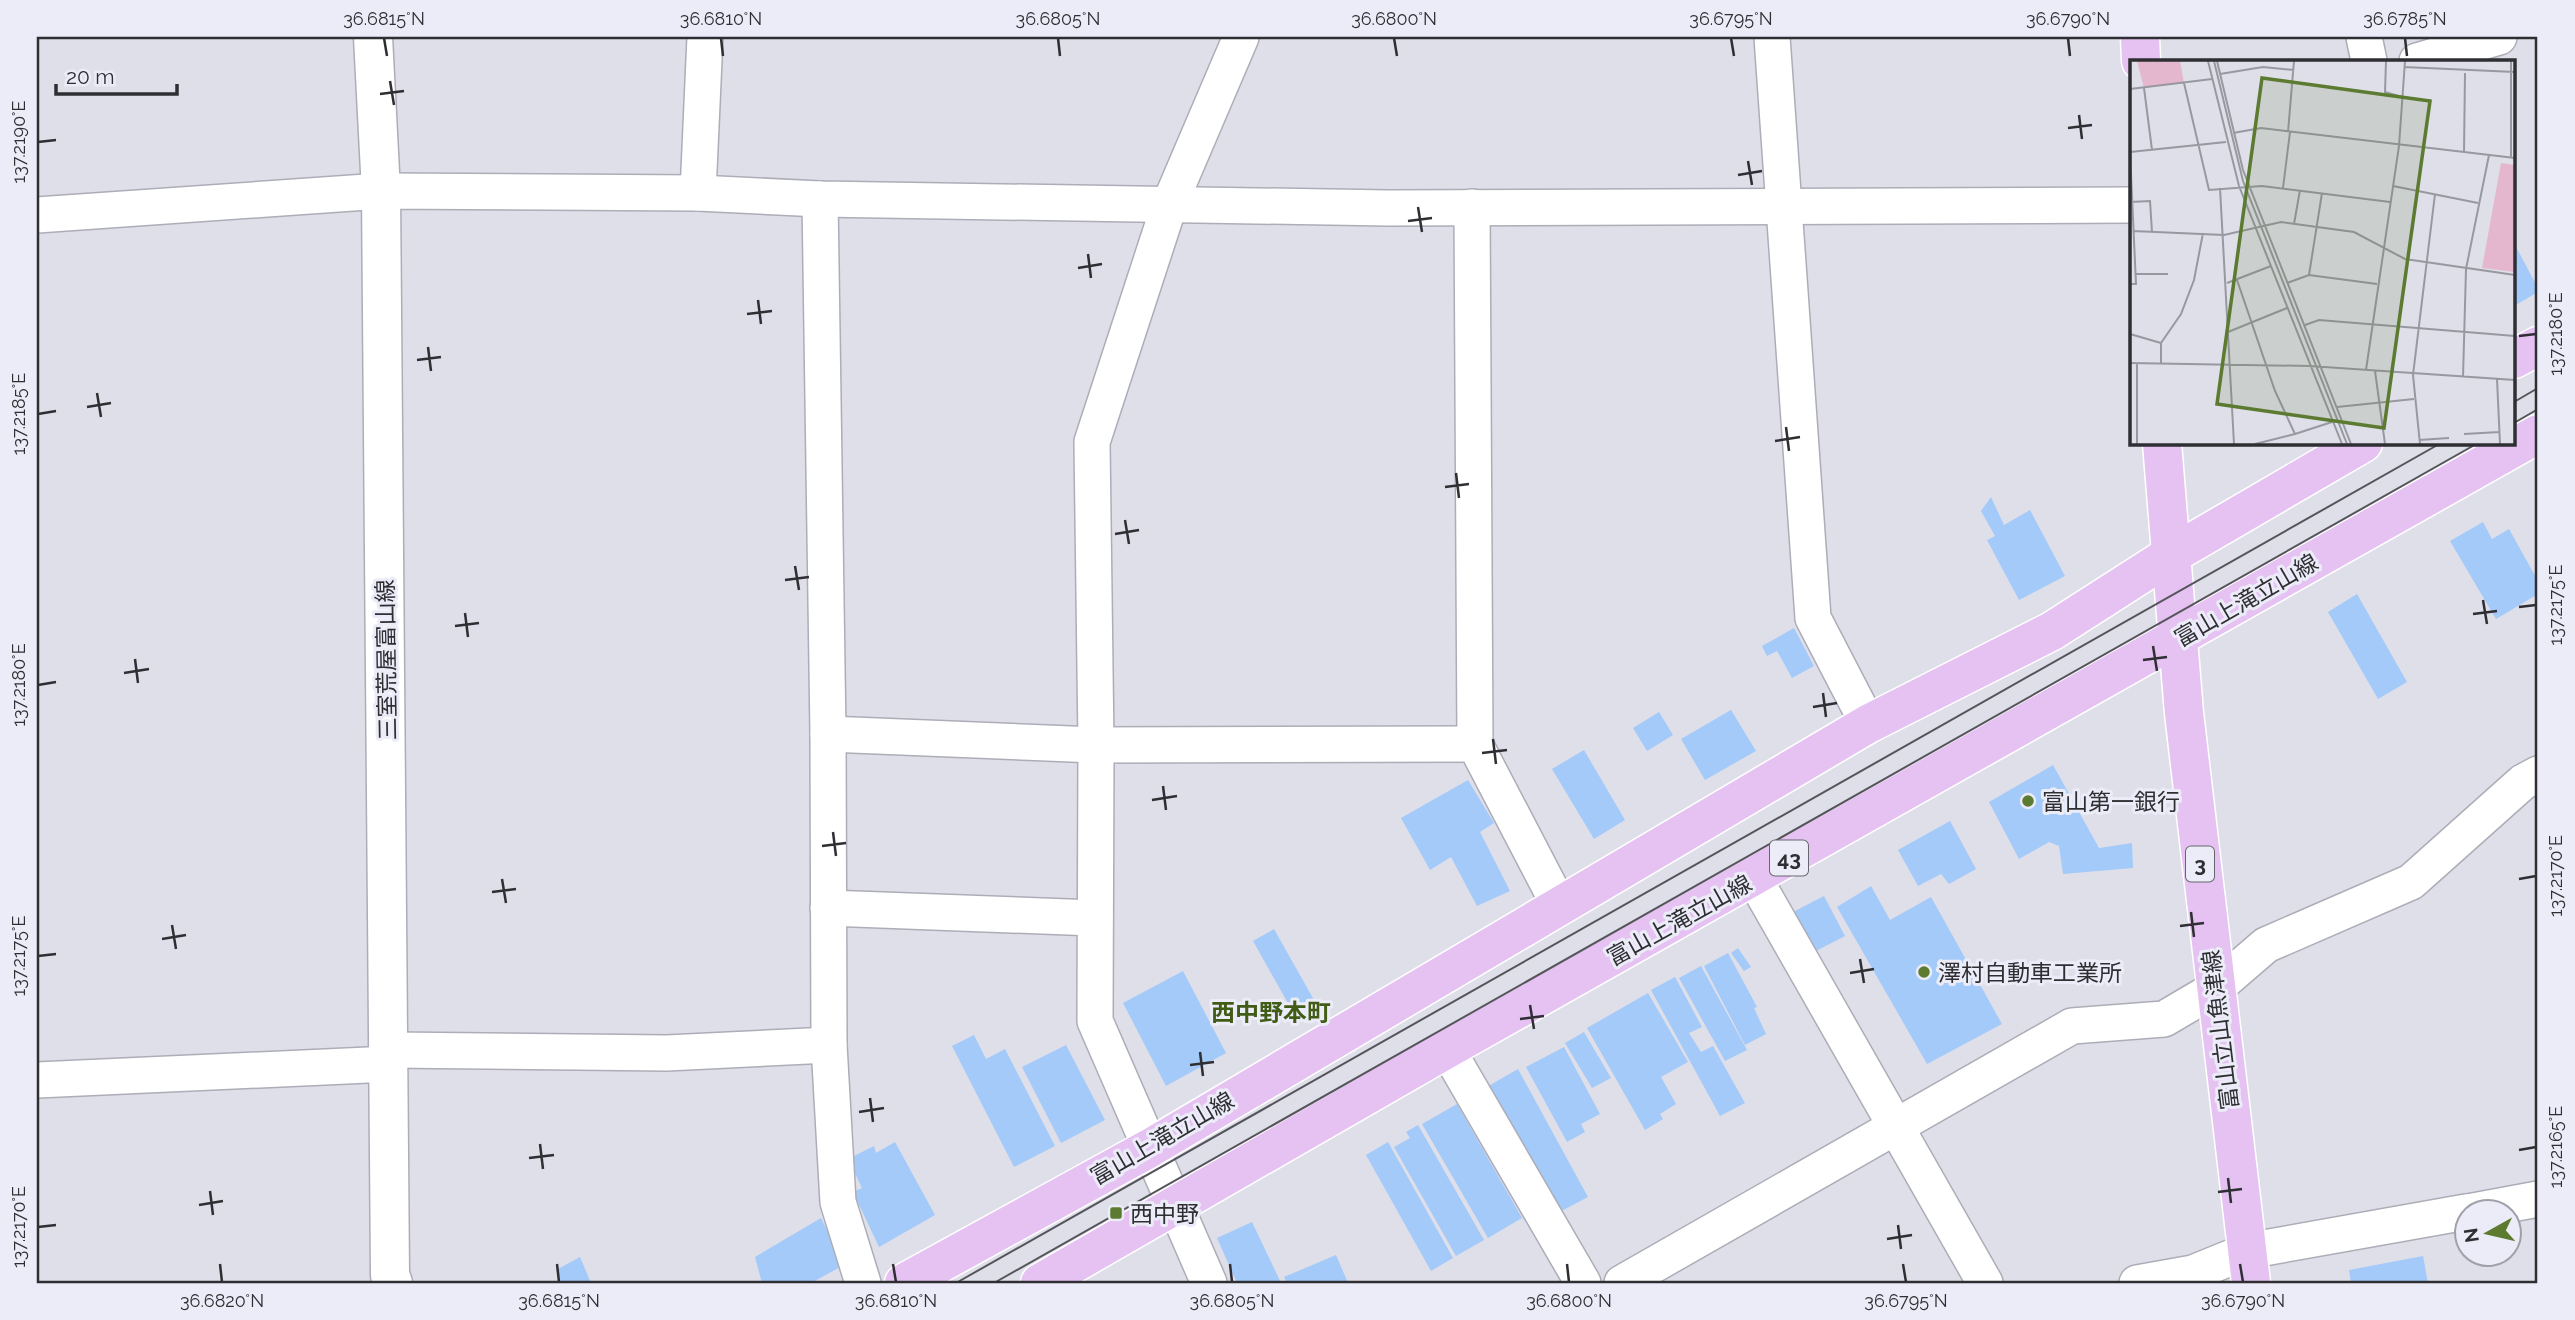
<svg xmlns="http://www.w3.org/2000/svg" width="2575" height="1320" viewBox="0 0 2575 1320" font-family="Raleway,'Noto Sans JP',sans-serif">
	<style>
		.building { fill: #a3caf9 }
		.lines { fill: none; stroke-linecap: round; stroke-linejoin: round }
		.street-casing { stroke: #adadb8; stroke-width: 38 }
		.secondary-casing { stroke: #adadb8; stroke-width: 41 }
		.primary-casing { stroke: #fff; stroke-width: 41 }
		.street { stroke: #fff; stroke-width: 35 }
		.secondary { stroke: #fff; stroke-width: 38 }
		.primary { stroke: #e5c2f2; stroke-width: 38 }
		.tram { stroke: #54545a; stroke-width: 2 }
		.ticks { fill: none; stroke: #2e2e33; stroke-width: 2.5 }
		.poi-dot { fill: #5c7b31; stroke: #ececf8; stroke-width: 2.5 }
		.labels { text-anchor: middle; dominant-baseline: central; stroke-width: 6; stroke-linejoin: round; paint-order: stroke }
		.shield { fill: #ececf8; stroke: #67676e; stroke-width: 2 }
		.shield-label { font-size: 21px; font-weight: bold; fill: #2e2e33 }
		.street-label { font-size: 23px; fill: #2e2e33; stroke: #ececf8 }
		.poi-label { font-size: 23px; fill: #2e2e33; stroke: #ececf8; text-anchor: start }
		.neighbourhood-label { font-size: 24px; font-weight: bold; fill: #415c17; stroke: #ececf8 }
		.inset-road { fill: none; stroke: #9898a1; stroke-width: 2 }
		.view { fill: #5c7b31; fill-opacity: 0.15; stroke: #5c7b31; stroke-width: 3.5 }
		.inset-edge { fill: none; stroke: #2e2e33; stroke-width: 3.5 }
		.neatline { fill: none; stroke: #2e2e33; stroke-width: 2.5 }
		.ticks-label { font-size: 18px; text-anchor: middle; fill: #2e2e33 }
	</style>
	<rect width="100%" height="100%" fill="#dfdfea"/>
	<!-- building -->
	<g class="building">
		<path d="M2514,243L2538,288V292L2514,306Z"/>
		<path d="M1991,497L2004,525L2030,510L2065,576L2019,600L1987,540L1995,536L1981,511Z"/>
		<path d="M2483,522L2492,539L2509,529L2538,581V594L2496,619L2450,541Z"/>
		<path d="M2357,594L2407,682L2378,699L2328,612Z"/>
		<path d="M1794,628L1814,666L1792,678L1777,651L1767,656L1762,646Z"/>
		<path d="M1731,710L1756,751L1705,780L1681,739Z"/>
		<path d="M1659,712L1673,735L1647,751L1633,728Z"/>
		<path d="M1584,750L1625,820L1594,839L1552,769Z"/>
		<path d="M2053,765L2099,848L2132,843L2133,868L2063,874L2059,846L2049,842L2019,859L1989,802Z"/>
		<path d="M1468,780L1494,823L1480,832L1510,891L1477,906L1451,857L1430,870L1401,818Z"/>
		<path d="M1950,821L1976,869L1949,884L1941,874L1918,886L1898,850Z"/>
		<path d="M1871,886L1890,920L1931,897L2002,1024L1927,1064L1837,907Z"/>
		<path d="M1824,896L1845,936L1814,952L1793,912Z"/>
		<path d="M1274,929L1314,1000L1293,1012L1253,941Z"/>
		<path d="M1738,948L1751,967L1744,971L1731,953Z"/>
		<path d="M1728,953L1757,1007L1754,1008L1766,1034L1745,1045L1704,966Z"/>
		<path d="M1701,966L1747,1050L1725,1061L1679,978Z"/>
		<path d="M1183,971L1226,1053L1166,1086L1123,1003Z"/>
		<path d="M1675,977L1702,1027L1689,1033L1701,1052L1713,1046L1745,1103L1720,1116L1651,990Z"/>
		<path d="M1648,993L1688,1062L1661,1077L1676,1104L1660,1114L1663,1119L1645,1130L1587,1028Z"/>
		<path d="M1584,1032L1611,1078L1592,1088L1565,1043Z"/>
		<path d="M974,1035L986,1059L1005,1049L1055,1146L1014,1167L952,1046Z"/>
		<path d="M1066,1045L1105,1120L1061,1143L1022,1067Z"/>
		<path d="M1564,1047L1600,1114L1581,1124L1585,1132L1567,1142L1526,1067Z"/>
		<path d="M1518,1069L1588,1197L1554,1215L1485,1088Z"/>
		<path d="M1457,1104L1522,1218L1488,1238L1422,1124Z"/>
		<path d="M1418,1125L1484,1240L1456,1256L1394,1147L1410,1138L1406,1132Z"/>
		<path d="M895,1142L935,1215L879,1247L853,1192L862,1188L853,1169L852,1157L874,1146L876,1153Z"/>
		<path d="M1388,1142L1453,1258L1431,1271L1366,1155Z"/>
		<path d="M821,1218L844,1265L811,1283H762L755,1257Z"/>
		<path d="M1252,1222L1281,1283H1237L1217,1238Z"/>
		<path d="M1336,1255L1348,1283H1287L1284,1277Z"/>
		<path d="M2423,1256L2428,1283H2351L2349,1270Z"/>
		<path d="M580,1257L591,1283H562L556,1270Z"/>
	</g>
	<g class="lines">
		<defs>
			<g id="street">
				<path d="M1772,37L1813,618L1868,724"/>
				<path d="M2364,37L2369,61"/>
				<path d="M2417,61L2499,37"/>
				<path d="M698,193L705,37"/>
				<path d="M820,199L828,734L829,1045L838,1202L863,1283"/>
				<path d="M1472,207L1475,744L1559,905"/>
				<path d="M37,215L381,191L698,193L820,199L1389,208L2132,205"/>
				<path d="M828,734L1096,745L1475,744"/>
				<path d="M1754,878L1985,1283"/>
				<path d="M828,908L1095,918"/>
				<path d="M1447,1049L1583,1283"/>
				<path d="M390,1050L667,1053L829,1045"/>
				<path d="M37,1080L390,1064"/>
				<path d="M2468,1212L2538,1199"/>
				<path d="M1209,1283L1095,1021L1096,745L1092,442L1170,203L1241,37"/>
				<path d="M1622,1283L2072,1026L2164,1019L2215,989L2266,945L2411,882L2523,782L2538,774"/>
				<path d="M2137,1283L2193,1273L2247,1251L2466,1212"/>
			</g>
			<path id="secondary" d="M373,37L381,191L390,1275L393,1283"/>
			<g id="primary">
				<path d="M2140,37L2141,61"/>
				<path d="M2514,359L2538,346"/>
				<path d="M2162,443L2184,713L2251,1283"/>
				<path d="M904,1283L1150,1148L1868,724L2052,631L2169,556L2363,443"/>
				<path d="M1040,1283L1447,1049L2538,434"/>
			</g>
		</defs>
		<!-- street casing -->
		<use href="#street" class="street-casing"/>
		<!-- secondary casing -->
		<use href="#secondary" class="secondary-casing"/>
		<!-- primary casing -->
		<use href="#primary" class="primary-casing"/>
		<!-- street -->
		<use href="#street" class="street"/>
		<!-- secondary -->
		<use href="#secondary" class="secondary"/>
		<!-- primary -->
		<use href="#primary" class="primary"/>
		<!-- tram -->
		<g class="tram">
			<path d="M2514,402L2538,388"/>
			<path d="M2514,423L2538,409"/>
			<path d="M956,1283L2441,443"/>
			<path d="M994,1283L2478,443"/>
		</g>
	</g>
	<!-- ticks -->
	<path class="ticks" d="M384,38L387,56M721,38L723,56M1058,38L1060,56M1394,38L1397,56M1731,38L1734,56M2068,38L2070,56M2405,38L2407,56M390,81L394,105M380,94L404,91M2079,115L2082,139M2068,128L2092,125M38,142L56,140M1748,161L1752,185M1738,175L1762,171M1418,207L1422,232M1408,221L1432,218M1088,254L1091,278M1078,268L1102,264M758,300L761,324M747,314L772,311M2519,336L2536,334M428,347L431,371M417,360L441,357M97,393L101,417M87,407L111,403M38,414L56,411M1786,427L1789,451M1775,441L1800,437M1456,473L1459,498M1445,487L1469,484M1125,520L1129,544M1115,534L1139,530M795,566L799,590M785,580L809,577M2483,600L2487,624M2519,607L2536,605M465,613L468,637M2473,614L2497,611M455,626L479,623M2153,646L2157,671M135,659L138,683M2143,660L2167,657M124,673L149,669M38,685L56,682M1823,693L1826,717M1813,707L1837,703M1493,739L1496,764M1482,753L1507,750M1163,786L1166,810M1152,800L1177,796M833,832L836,856M822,846L846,843M502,879L506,903M2519,879L2536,876M492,892L516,889M2191,912L2194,937M172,925L176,949M2180,926L2204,923M162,939L186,935M38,956L56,954M1860,959L1864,983M1850,973L1874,969M1530,1005L1534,1029M1520,1019L1544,1016M1200,1052L1203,1076M1190,1065L1214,1062M870,1098L873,1122M859,1112L884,1108M540,1144L543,1169M2519,1150L2536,1147M529,1158L554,1155M2228,1178L2231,1203M210,1191L213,1215M2218,1192L2242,1189M199,1205L223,1201M1898,1225L1901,1249M38,1227L56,1225M1887,1239L1912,1235M220,1264L222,1282M557,1264L559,1282M893,1264L896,1282M1230,1264L1232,1282M1567,1264L1569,1282M1903,1264L1906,1282M2240,1264L2243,1282"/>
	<!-- markers -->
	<g class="poi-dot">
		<circle cx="2028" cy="801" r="7"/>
		<circle cx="1924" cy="972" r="7"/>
		<rect x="1109" y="1206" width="14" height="14" rx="3.5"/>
	</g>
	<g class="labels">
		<!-- shield labels -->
		<g class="shield">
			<rect x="1770" y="840.5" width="38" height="35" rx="5"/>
			<rect x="2186" y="846.5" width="28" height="35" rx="5"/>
		</g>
		<g class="shield-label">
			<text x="1789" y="858">43</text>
			<text x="2200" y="864">3</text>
		</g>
		<!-- street labels -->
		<g class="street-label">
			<text transform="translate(2246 600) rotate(-30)">富山上滝立山線</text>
			<text transform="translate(386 660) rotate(-91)">三室荒屋富山線</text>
			<text transform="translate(1679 920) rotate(-29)">富山上滝立山線</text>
			<text transform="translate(2220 1030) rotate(-97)">富山立山魚津線</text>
			<text transform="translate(1162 1138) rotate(-30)">富山上滝立山線</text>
		</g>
		<!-- poi labels -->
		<g class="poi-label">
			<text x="2042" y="801">富山第一銀行</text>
			<text x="1938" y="972">澤村自動車工業所</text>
			<text x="1130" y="1213">西中野</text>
		</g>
		<!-- neighbourhood labels -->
		<g class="neighbourhood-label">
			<text x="1271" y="1012">西中野本町</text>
		</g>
	</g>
	<!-- overview -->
	<g transform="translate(2130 60)">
		<rect width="385" height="385" fill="#dfdfea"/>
		<path d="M7,1H50L54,23L14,28ZM371,103L385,105V212L352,208Z" fill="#e4b7ce"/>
		<path class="inset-road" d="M78,1L109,126L212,384M84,1L113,121L217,384M87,1L113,110L221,384M256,1L255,32L272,37M381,1V98M274,7L385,12M90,14L133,7L164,10M54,23L79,130L132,126L260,142M14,28L22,90M0,29L82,19M158,72L164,1M103,73L131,68L385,98M0,92L96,82M334,92L335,13M263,126L348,143M90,128L104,384M153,128L160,72M0,142L20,141L22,172M164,164L170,130M3,171L94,175L151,162L224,172L275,199L385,215M6,214H38M179,215L192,133M107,220L145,331L165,374L125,384M97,223L141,206M157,223L179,215L247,224M0,224H6L0,92M175,265L189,260L385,276M98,272L157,248M0,274L31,283M0,303L180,306L385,320M7,303V384M31,303V283L51,254L64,220L73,173M236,310L269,86L275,1M245,311L255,384M333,317L336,209L359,95M367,319L370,384M207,347L284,339M165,374L202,362M334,374L369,372M289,380L319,378M290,384L283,315L305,134"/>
		<path class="view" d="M132,18L300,41L254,368L87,344Z"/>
		<rect width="385" height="385" class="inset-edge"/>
	</g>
	<!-- border -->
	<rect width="2575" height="1320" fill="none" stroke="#ececf8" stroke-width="77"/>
	<!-- north arrow -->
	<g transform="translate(2488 1233) rotate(262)"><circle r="33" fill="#ececf8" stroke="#a0a0a9" stroke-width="2"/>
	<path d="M0-5L12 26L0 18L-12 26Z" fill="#5c7b31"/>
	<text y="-10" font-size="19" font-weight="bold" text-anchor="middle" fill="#2e2e33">N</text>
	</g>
	<!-- scale -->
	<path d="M56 84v10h121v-10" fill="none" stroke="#2e2e33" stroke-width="3.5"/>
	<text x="66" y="84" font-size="21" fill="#2e2e33" stroke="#ececf8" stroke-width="5" paint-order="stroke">20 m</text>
	<rect x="38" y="38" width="2498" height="1244" class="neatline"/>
	<g class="ticks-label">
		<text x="384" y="25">36.6815°N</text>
		<text x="721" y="25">36.6810°N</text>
		<text x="1058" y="25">36.6805°N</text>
		<text x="1394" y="25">36.6800°N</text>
		<text x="1731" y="25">36.6795°N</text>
		<text x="2068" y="25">36.6790°N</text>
		<text x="2405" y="25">36.6785°N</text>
		<text transform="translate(19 142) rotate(-90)" y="6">137.2190°E</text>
		<text transform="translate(2556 334) rotate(-90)" y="6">137.2180°E</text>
		<text transform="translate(19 414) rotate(-90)" y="6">137.2185°E</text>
		<text transform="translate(2556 605) rotate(-90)" y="6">137.2175°E</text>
		<text transform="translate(19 685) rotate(-90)" y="6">137.2180°E</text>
		<text transform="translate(2556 876) rotate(-90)" y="6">137.2170°E</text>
		<text transform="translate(19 956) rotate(-90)" y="6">137.2175°E</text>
		<text transform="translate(2556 1147) rotate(-90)" y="6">137.2165°E</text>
		<text transform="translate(19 1227) rotate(-90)" y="6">137.2170°E</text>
		<text x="222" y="1307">36.6820°N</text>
		<text x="559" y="1307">36.6815°N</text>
		<text x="896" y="1307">36.6810°N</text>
		<text x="1232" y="1307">36.6805°N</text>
		<text x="1569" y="1307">36.6800°N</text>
		<text x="1906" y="1307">36.6795°N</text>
		<text x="2243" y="1307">36.6790°N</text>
	</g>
</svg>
